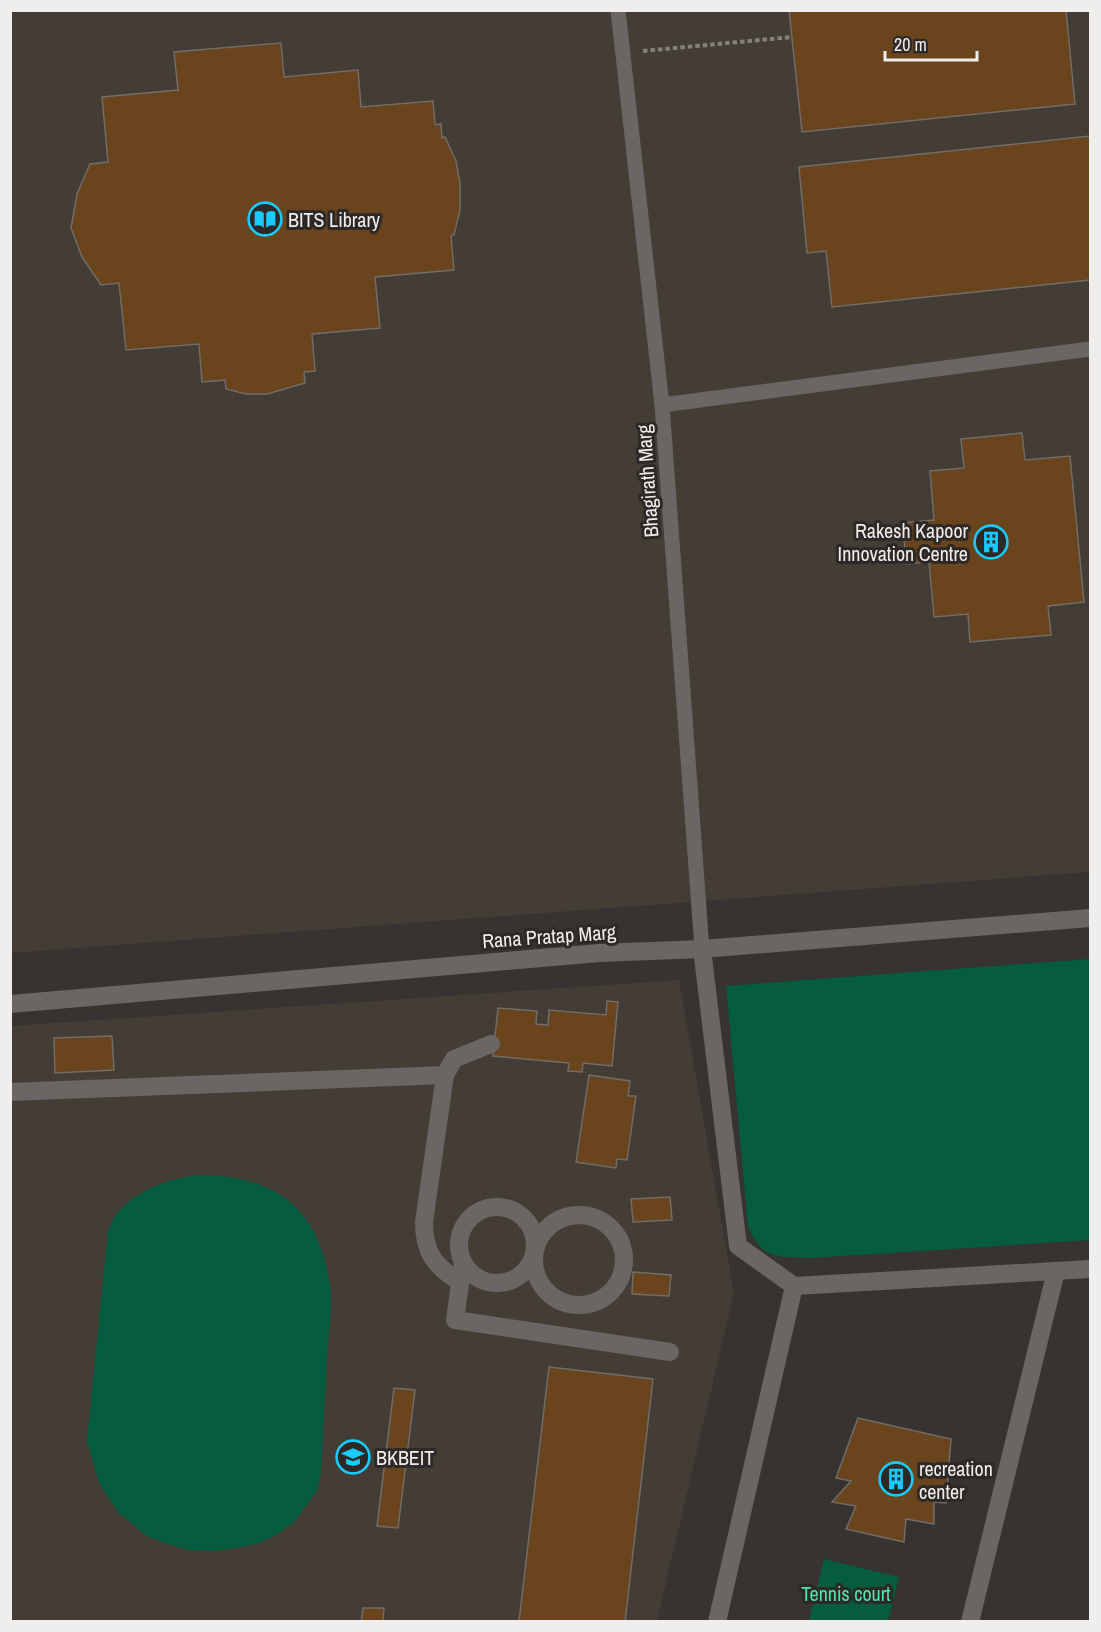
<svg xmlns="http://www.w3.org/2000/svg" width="1101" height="1632" viewBox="0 0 1101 1632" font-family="'Archivo Narrow',sans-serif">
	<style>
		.built { fill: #443d36 }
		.green { fill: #065c3f }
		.building { fill: #6a441d; stroke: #6f6c69; stroke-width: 1.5 }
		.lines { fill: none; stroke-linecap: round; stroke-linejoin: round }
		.path { stroke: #83807d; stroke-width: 4; stroke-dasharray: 4.5 3; stroke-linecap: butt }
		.lane { stroke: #6a6663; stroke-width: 15 }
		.street { stroke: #6a6663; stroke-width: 18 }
		.labels { text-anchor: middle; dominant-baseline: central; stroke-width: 6; stroke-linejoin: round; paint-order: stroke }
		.poi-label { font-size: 20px; fill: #f0eeec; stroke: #2c2926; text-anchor: start }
		.street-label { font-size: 20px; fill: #f0eeec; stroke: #2c2926 }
		.park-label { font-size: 20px; fill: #4ee6aa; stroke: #2c2926 }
	</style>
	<rect width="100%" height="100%" fill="#363330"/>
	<!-- built -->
	<g class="built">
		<path d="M11,11H1090V872L11,953Z"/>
		<path d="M679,980L734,1293L657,1621L11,1622V1026Z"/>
	</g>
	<!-- green -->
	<g class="green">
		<path d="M1090,959V1240L811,1258C777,1256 762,1261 748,1226L726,986Z"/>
		<path d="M199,1175C277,1176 318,1207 330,1285C333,1305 328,1337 327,1358C325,1396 323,1434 321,1472L317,1491L294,1522L278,1534L259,1543L236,1548L212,1551L189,1550L167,1544L147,1536L118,1512L99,1483L87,1441L108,1231C111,1225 114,1216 119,1211C141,1188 169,1179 199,1175Z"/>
		<path d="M824,1559L899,1577L888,1621H809Z"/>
	</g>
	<!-- building -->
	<g class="building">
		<path d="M789,10H1066L1075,104L802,132Z"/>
		<path d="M281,43L284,77L358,70L361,107L433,101L435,125L441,124L442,138L445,137L456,161L460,183V210L454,235L451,236L454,270L375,277L380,328L312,334L315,371L304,372L305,383L267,394H246L226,389L225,380L202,382L199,344L126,350L119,283L101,285L82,257L71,228L77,194L90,164L108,162L102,97L178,90L174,52Z"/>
		<path d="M1090,136V280L832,307L826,251L807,253L799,167Z"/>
		<path d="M1022,433L1025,460L1070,456L1084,602L1048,606L1051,635L970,642L968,614L934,617L929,562L906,564L903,523L934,520L930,471L964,468L961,439Z"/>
		<path d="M607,1001L618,1002L612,1066L583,1063L582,1072L568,1071L569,1063L493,1056L498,1008L537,1011L536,1024L548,1025L549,1010L606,1015Z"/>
		<path d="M112,1036L114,1070L55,1073L54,1038Z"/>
		<path d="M589,1075L630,1081L628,1096H636L627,1160L617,1159L616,1168L576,1162Z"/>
		<path d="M670,1197L672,1220L633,1222L631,1199Z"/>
		<path d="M633,1272L671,1275L669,1296L632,1294Z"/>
		<path d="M549,1367L653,1379L625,1622L519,1621Z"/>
		<path d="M394,1388L415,1390L398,1528L377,1526Z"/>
		<path d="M858,1418L951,1439L946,1503L934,1502V1524L906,1519L904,1542L846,1529L856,1506L832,1502L851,1481L836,1478Z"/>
		<path d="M363,1608H384L383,1622H361Z"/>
	</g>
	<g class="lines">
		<!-- path -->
		<path class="path" d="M643,51L792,37"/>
		<!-- lane -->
		<g class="lane">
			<path d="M618,10L662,405L702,949"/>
			<path d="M662,405L1090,349"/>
		</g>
		<!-- street -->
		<g class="street">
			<path d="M702,949L738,1246L794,1286L1090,1269"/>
			<path d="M10,1004L599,953L702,949L1090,918"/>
			<path d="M10,1092L445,1075"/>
			<circle cx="497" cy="1245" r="38"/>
			<circle cx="579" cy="1260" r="45"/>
			<path d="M463,1262L455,1320L670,1352"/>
			<path d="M460,1282C434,1266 424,1252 424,1222L445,1075L454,1059L491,1044"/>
			<path d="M717,1622L794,1286"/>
			<path d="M970,1622L1056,1271"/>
		</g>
	</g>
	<!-- icons -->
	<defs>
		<symbol id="library-ring" viewBox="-11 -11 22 22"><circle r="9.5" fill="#2c2926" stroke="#19cafc" stroke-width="1.5"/><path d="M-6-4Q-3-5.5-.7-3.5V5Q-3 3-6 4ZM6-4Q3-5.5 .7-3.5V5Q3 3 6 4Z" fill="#19cafc"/></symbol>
		<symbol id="building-ring" viewBox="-11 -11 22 22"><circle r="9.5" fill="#2c2926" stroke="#19cafc" stroke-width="1.5"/><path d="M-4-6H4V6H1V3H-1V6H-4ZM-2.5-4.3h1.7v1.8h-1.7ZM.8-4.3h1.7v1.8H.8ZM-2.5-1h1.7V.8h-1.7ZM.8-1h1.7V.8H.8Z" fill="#19cafc"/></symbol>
		<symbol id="university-ring" viewBox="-11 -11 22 22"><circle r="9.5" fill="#2c2926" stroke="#19cafc" stroke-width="1.5"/><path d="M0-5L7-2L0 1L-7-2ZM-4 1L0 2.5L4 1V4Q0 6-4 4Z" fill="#19cafc"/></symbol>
	</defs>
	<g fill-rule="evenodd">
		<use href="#library-ring" x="246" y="200" width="38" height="38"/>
		<use href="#building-ring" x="972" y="523" width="38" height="38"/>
		<use href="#university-ring" x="334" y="1438" width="38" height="38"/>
		<use href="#building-ring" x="877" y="1460" width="38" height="38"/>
	</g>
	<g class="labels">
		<!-- poi labels -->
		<g class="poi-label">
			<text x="288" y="219">BITS Library</text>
			<text x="968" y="530" text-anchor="end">Rakesh Kapoor<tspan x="968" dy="23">Innovation Centre</tspan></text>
			<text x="376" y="1457">BKBEIT</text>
			<text x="919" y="1468">recreation<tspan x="919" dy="23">center</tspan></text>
		</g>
		<!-- street labels -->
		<g class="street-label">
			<text transform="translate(647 481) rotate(-94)">Bhagirath Marg</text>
			<text transform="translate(549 936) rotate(-4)">Rana Pratap Marg</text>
		</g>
		<!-- park labels -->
		<g class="park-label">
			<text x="846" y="1593">Tennis court</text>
		</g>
	</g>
	<!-- border -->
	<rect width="1101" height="1632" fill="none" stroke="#f0eeec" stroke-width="24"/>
	<!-- scale -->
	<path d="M885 51v9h92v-9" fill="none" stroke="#f0eeec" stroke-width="3"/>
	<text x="894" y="51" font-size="18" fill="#f0eeec" stroke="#2c2926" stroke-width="4.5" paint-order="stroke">20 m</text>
</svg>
